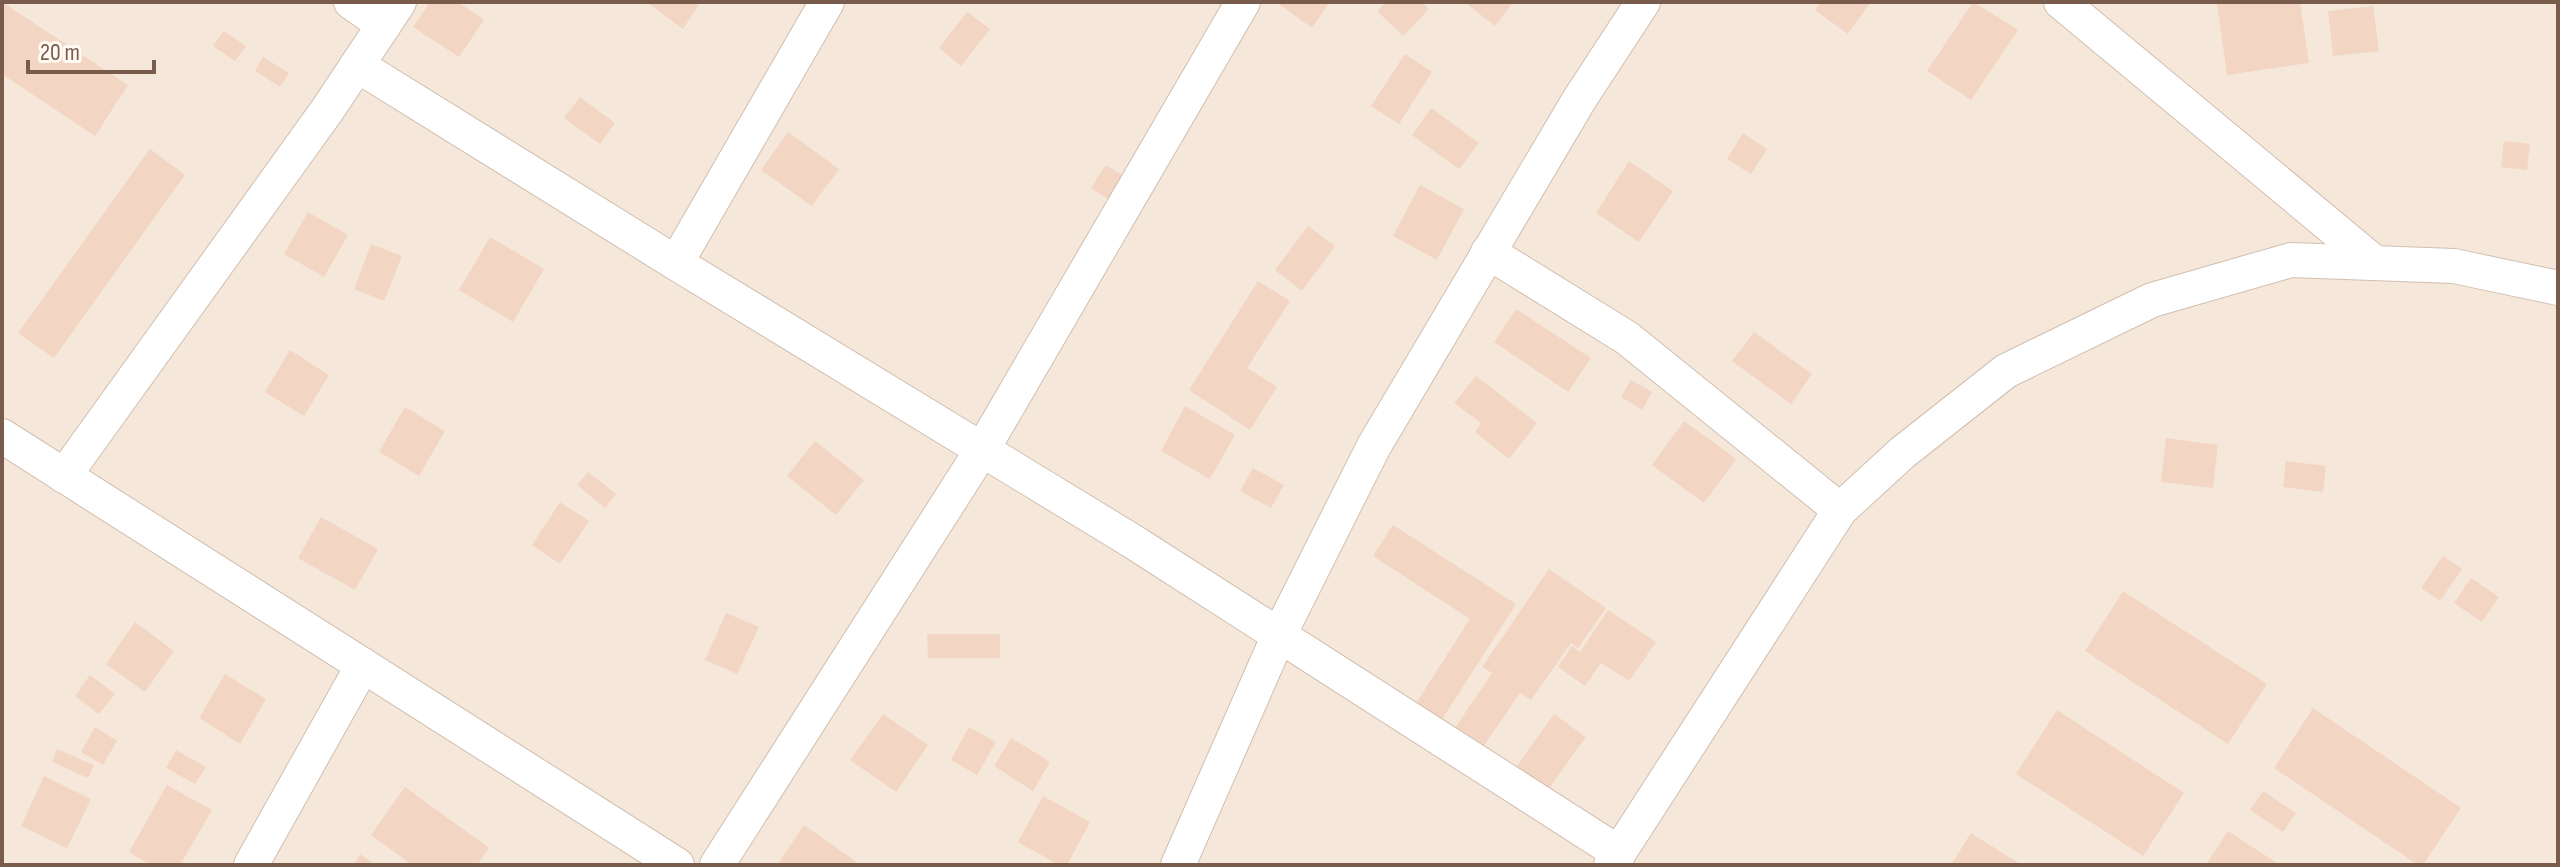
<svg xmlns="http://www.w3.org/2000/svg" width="2560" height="867" viewBox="0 0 2560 867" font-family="'Sofia Sans Condensed',sans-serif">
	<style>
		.residential { fill: #f5e8da }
		.building { fill: #f3d5c3 }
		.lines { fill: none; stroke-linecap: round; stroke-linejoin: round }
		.street-casing { stroke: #d1beb0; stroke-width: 36 }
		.street { stroke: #fff; stroke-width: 34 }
	</style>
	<rect width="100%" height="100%" fill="#fdf6ec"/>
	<!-- residential -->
	<rect class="residential" x="2" y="2" width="2556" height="863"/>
	<!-- building -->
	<g class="building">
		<path d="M2,2L128,85L95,136L2,74Z"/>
		<path d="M430,2H458L484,20L459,57L413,27Z"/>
		<path d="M650,2H698L700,3L683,29L649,4Z"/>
		<path d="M1276,2H1330L1312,28Z"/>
		<path d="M1386,2H1422L1429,9L1403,36L1377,11Z"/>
		<path d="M1464,2H1513L1495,26Z"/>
		<path d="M1821,2H1871L1848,34L1815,10Z"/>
		<path d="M1973,2L2018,30L1971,100L1927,71Z"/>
		<path d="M2224,2H2300L2309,63L2227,75L2217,3Z"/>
		<path d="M2373,6L2379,51L2333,56L2328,11Z"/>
		<path d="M967,12L990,29L961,66L939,48Z"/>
		<path d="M224,31L246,46L235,61L213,46Z"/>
		<path d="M1405,54L1432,72L1399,124L1371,106Z"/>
		<path d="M263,57L289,73L280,87L255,71Z"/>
		<path d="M580,97L615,123L600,144L564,118Z"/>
		<path d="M1431,108L1479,143L1459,169L1412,135Z"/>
		<path d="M788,132L839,169L812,206L761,170Z"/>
		<path d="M1743,133L1767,149L1751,174L1727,159Z"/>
		<path d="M2504,141L2530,144L2527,170L2501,167Z"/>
		<path d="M150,149L185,175L54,358L18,333Z"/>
		<path d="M1629,161L1673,191L1639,242L1596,213Z"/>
		<path d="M1106,165L1125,177L1110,200L1091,188Z"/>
		<path d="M1420,185L1464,209L1437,260L1393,236Z"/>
		<path d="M308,212L348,235L324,277L284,254Z"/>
		<path d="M1308,226L1335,246L1302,291L1275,270Z"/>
		<path d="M490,237L544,269L513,322L459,290Z"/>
		<path d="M371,244L402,256L384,301L354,289Z"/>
		<path d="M1258,281L1290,301L1247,368L1277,387L1250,430L1189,390Z"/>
		<path d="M1516,309L1591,358L1568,392L1494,342Z"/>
		<path d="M1754,332L1812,374L1791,404L1732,361Z"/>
		<path d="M290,350L329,375L304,416L265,392Z"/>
		<path d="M1476,376L1537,423L1509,459L1475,432L1481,423L1454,403Z"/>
		<path d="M1631,380L1652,392L1642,410L1621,397Z"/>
		<path d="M1185,406L1235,435L1210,479L1161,451Z"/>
		<path d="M405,407L445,431L419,476L379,452Z"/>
		<path d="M1684,421L1736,459L1704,503L1652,465Z"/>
		<path d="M2166,438L2218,445L2213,488L2161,482Z"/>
		<path d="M815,441L864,480L836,515L787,476Z"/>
		<path d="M2286,461L2326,466L2323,492L2283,487Z"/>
		<path d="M1253,468L1284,485L1271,508L1240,491Z"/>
		<path d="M588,472L616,494L605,508L577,485Z"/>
		<path d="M560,502L589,521L560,564L532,545Z"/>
		<path d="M321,517L378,549L355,590L298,558Z"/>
		<path d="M1393,525L1516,604L1439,724L1413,708L1470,619L1373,556Z"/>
		<path d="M2443,556L2462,569L2440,601L2421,588Z"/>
		<path d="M1549,569L1606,608L1578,648L1571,643L1531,700L1520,693L1483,747L1455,728L1492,673L1482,667Z"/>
		<path d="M2471,578L2499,597L2482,622L2454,603Z"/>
		<path d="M2123,591L2267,684L2228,744L2085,651Z"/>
		<path d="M1608,610L1656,642L1629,681L1601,663L1585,686L1558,667L1572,646L1580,652Z"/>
		<path d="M726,613L759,627L737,674L705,660Z"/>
		<path d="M135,622L174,651L145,692L106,664Z"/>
		<path d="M927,634H1000V658H928Z"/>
		<path d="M225,674L266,699L240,744L199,718Z"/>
		<path d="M90,675L115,694L99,714L75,696Z"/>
		<path d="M2313,708L2461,808L2423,865H2418L2274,768Z"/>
		<path d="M2057,710L2184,793L2143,856L2016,774Z"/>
		<path d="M883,714L928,745L896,792L850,760Z"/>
		<path d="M1554,714L1586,737L1548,790L1516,767Z"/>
		<path d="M95,727L117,741L103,765L81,752Z"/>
		<path d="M969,727L996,742L977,775L951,760Z"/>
		<path d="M1011,738L1050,762L1033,791L994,766Z"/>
		<path d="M57,749L94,765L88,778L52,762Z"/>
		<path d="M176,750L206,767L195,784L166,768Z"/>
		<path d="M44,776L91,799L67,848L21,826Z"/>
		<path d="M167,785L212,810L180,865H150L129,852Z"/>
		<path d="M405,787L489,848L477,865H412L371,835Z"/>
		<path d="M2263,791L2296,813L2283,832L2250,810Z"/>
		<path d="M1043,796L1090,822L1067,865H1059L1018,842Z"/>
		<path d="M804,825L861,865H777Z"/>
		<path d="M2228,831L2280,865H2206Z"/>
		<path d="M1971,833L2022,865H1951Z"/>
		<path d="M360,854L376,865H353Z"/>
	</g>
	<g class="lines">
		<defs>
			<g id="street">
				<path d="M351,2L384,25"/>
				<path d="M2061,2L2375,263"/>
				<path d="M357,65L676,263L1132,541L1619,853"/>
				<path d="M1488,252L1627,338L1840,510"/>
				<path d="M676,263L827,2"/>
				<path d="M2,436L677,865"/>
				<path d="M64,476L328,109L399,2"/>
				<path d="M251,865L363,665"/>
				<path d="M717,865L982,450L1243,2"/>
				<path d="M1178,865L1279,635L1374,446L1579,100L1643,2"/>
				<path d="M1611,865L1840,510L1902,453L2006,371L2152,300L2291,260L2454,266L2558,288"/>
			</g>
		</defs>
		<!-- street casing -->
		<use href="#street" class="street-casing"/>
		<!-- street -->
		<use href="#street" class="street"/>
	</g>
	<!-- border -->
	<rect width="2560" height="867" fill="none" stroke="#7a5c4d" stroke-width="8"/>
	<!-- scale -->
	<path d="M28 60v12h126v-12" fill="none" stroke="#7a5c4d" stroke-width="4"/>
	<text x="40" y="60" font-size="24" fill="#7a5c4d" stroke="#fffaf3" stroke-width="6" paint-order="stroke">20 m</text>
</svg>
